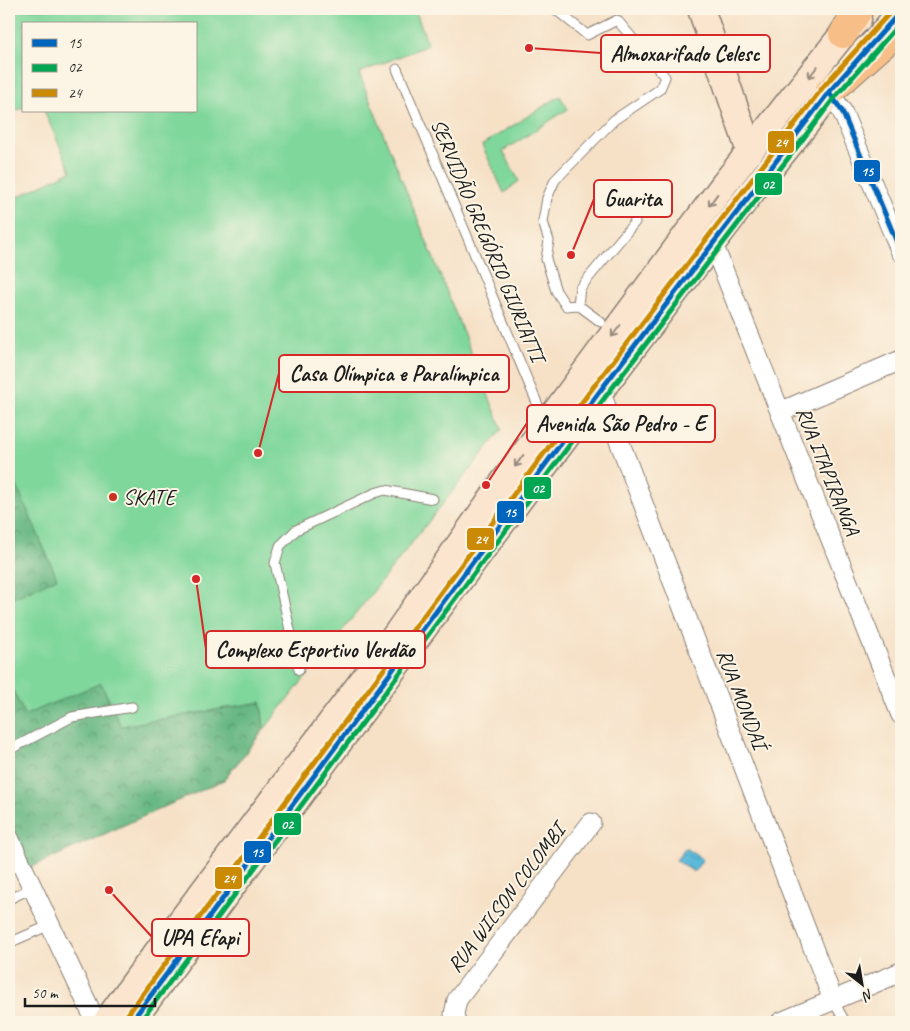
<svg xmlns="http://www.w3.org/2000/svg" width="910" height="1031" viewBox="0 0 910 1031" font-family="Caveat,sans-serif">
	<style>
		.green { fill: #7fd79b; stroke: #4e7a5c }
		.forest { fill: url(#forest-crowns); stroke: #426a50 }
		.water { fill: url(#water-waves); stroke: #3c6a7b }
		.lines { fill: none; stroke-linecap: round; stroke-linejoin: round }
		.lane-casing { stroke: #897e72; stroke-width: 11 }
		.street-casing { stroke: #897e72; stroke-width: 21 }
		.secondary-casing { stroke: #897e72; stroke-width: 29 }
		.highway-casing { stroke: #897e72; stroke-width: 30 }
		.lane { stroke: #fff; stroke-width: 9 }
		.street { stroke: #fff; stroke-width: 19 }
		.secondary { stroke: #fce5cf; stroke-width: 26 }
		.highway { stroke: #f7be88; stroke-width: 28 }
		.bus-1-casing { stroke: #fcf5e5; stroke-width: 9 }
		.bus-2-casing { stroke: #fcf5e5; stroke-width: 9 }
		.bus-3-casing { stroke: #fcf5e5; stroke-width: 9 }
		.bus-1 { stroke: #0065bd; stroke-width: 5 }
		.bus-2 { stroke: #00a651; stroke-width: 5 }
		.bus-3 { stroke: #cb8a06; stroke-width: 5 }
		.oneway { stroke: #978b7e }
		.poi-dot { fill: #c8321e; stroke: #fcf5e5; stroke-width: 2 }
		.labels { text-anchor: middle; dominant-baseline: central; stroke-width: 4; stroke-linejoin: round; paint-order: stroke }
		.street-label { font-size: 21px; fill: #1c1c1c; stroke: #fcf5e5 }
		.poi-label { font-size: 21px; fill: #1c1c1c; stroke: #fcf5e5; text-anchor: start }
		.leader { fill: none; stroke: #d62828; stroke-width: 2 }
		.callout-dot { fill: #d62828; stroke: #fcf5e5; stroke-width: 2 }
		.callout { fill: #fcf5e5; stroke: #d62828; stroke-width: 2 }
		.callout-label { font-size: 22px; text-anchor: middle; font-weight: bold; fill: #1c1c1c }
		.line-badge { stroke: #fcf5e5; stroke-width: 2 }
		.badge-label { font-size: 14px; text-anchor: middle; font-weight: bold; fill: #fff }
	</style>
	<defs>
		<pattern id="forest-crowns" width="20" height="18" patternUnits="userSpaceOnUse" patternTransform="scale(1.25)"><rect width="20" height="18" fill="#67b883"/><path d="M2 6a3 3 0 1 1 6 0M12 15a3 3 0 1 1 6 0" fill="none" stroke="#54956a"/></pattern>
		<pattern id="water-waves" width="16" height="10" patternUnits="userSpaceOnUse" patternTransform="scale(1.25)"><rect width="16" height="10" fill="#5cb9da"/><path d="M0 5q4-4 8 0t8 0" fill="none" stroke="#4f9eba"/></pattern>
	</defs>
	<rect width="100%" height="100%" fill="#fcf5e5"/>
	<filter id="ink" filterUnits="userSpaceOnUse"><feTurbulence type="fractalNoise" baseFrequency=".02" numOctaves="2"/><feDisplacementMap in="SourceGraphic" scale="10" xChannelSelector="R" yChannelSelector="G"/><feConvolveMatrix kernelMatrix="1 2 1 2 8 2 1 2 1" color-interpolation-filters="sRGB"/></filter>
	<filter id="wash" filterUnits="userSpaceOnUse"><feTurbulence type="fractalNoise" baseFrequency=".0096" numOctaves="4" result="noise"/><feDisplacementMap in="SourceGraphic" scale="20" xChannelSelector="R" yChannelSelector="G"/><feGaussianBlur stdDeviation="1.12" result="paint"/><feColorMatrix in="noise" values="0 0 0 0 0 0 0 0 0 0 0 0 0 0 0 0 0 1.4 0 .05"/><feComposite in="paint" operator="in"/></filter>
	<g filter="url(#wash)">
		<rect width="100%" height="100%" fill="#f6e1c7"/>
		<!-- green -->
		<g class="green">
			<path d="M9,9H415L428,45L359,73L502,429L224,780L9,828V201L71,171L44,111H196V24H24V107L9,114Z"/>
			<path d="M560,96L568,109L503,151L519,181L504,193L482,145Z"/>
		</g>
		<!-- forest -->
		<g class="forest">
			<path d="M9,468L57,578L9,600Z"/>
			<path d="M9,683L25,715L101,683L121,726L261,702L264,729L224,780L27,869L9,828Z"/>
		</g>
		<!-- water -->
		<path class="water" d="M686,848L703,859L694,872L676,860Z"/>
	</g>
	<g filter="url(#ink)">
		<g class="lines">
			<defs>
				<g id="lane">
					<path d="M555,9L587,35L617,20L665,77L660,89L614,120L555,180L547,198L543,222L549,241L546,259L556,291L566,306L578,305L601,322"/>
					<path d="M397,69L545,422"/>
					<path d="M578,305L580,288L635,222"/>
					<path d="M299,670L275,563L280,546L296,530L375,493L385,490L433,499"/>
					<path d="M9,750L72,717L132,707"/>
					<path d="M9,899L32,888"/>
					<path d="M9,943L50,925"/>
					<path d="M833,1000L845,1022"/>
				</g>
				<g id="street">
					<path d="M829,92L842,111L901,252"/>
					<path d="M713,244L901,715"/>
					<path d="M600,391L833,1000"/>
					<path d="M780,412L901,360"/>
					<path d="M9,838L96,1022"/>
					<path d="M456,1022L454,1014L457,1000L591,823"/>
					<path d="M781,1022L901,972"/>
				</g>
				<g id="secondary">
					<path d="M701,9L750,152"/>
					<path d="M875,42L901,11"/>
					<path d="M106,1022L140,975L376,663L500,487L725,183L843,34L858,19"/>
					<path d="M131,1022L600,391L746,199L844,76"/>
				</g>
				<g id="highway">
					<path d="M843,34L859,9"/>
					<path d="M829,92L901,28"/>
				</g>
			</defs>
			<!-- lane casing -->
			<use href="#lane" class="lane-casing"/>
			<!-- street casing -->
			<use href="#street" class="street-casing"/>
			<!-- secondary casing -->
			<use href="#secondary" class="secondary-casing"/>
			<!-- highway casing -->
			<use href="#highway" class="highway-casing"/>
			<!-- lane -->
			<use href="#lane" class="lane"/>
			<!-- street -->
			<use href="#street" class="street"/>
			<!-- secondary -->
			<use href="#secondary" class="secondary"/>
			<!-- highway -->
			<use href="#highway" class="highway"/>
			<defs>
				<g id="bus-1">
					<path d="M829,92L842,111L901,252"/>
					<path d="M131,1022L600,391L829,92L901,11"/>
				</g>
				<path id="bus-2" d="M140,1022L606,396L835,97L901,22"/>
				<path id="bus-3" d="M125,1018L594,386L823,87L893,9"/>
			</defs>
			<!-- bus-1 casing -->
			<use href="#bus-1" class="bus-1-casing"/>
			<!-- bus-2 casing -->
			<use href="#bus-2" class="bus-2-casing"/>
			<!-- bus-3 casing -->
			<use href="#bus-3" class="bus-3-casing"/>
			<!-- bus-1 -->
			<use href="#bus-1" class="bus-1"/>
			<!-- bus-2 -->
			<use href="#bus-2" class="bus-2"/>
			<!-- bus-3 -->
			<use href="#bus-3" class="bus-3"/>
		</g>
		<!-- one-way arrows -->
		<defs><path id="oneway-shaft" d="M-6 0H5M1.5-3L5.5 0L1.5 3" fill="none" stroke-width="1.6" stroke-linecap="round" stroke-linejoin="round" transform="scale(1.25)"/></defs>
		<g class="oneway">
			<use href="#oneway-shaft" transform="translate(813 72) rotate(129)"/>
			<use href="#oneway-shaft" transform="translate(713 200) rotate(126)"/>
			<use href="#oneway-shaft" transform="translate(616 331) rotate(127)"/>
			<use href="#oneway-shaft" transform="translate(519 461) rotate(126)"/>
		</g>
	</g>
	<!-- markers -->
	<circle class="poi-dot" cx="113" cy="497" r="5"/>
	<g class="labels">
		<!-- street labels -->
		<g class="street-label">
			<text transform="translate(488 240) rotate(67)">SERVIDÃO GREGÓRIO GIURIATTI</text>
			<text transform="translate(828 471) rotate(68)">RUA ITAPIRANGA</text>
			<text transform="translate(742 699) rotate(69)">RUA MONDAÍ</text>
			<text transform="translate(506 898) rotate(-53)">RUA WILSON COLOMBI</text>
		</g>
		<!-- poi labels -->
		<g class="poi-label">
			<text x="123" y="497">SKATE</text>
		</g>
	</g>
	<!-- callouts -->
	<path class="leader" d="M529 48L601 53M571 255L594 199M258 453L279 373M486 485L527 423M196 579L206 649M109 890L152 937"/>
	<g class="callout-dot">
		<circle cx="529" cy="48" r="5"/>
		<circle cx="571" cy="255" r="5"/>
		<circle cx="258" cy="453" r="5"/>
		<circle cx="486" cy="485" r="5"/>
		<circle cx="196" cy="579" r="5"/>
		<circle cx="109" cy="890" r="5"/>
	</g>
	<g class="callout">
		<rect x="601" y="35" width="169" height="37" rx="5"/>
		<rect x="594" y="180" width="78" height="37" rx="5"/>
		<rect x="279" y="355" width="230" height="37" rx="5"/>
		<rect x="527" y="405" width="188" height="37" rx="5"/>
		<rect x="206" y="631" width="219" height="37" rx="5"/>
		<rect x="152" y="919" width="97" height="37" rx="5"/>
	</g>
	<g class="callout-label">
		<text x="685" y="61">Almoxarifado Celesc</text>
		<text x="633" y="206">Guarita</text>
		<text x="394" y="381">Casa Olímpica e Paralímpica</text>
		<text x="621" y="431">Avenida São Pedro - E</text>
		<text x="315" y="657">Complexo Esportivo Verdão</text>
		<text x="200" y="945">UPA Efapi</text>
	</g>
	<g class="line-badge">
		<rect x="767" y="130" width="28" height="24" rx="5" fill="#cb8a06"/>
		<rect x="853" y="159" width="28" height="24" rx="5" fill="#0065bd"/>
		<rect x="754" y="172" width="29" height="24" rx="5" fill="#00a651"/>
		<rect x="523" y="476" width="29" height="24" rx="5" fill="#00a651"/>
		<rect x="496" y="500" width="29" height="24" rx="5" fill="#0065bd"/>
		<rect x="466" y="527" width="29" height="24" rx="5" fill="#cb8a06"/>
		<rect x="273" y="812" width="29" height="24" rx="5" fill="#00a651"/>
		<rect x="243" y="840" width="29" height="24" rx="5" fill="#0065bd"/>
		<rect x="214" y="866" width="29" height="24" rx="5" fill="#cb8a06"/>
	</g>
	<g class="badge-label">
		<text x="781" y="147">24</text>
		<text x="867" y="176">15</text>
		<text x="768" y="189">02</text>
		<text x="538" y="493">02</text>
		<text x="510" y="517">15</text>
		<text x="481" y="544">24</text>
		<text x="287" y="829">02</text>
		<text x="257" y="857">15</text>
		<text x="229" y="883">24</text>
	</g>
	<!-- margin -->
	<rect width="910" height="1031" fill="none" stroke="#fcf5e5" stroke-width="30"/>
	<!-- legend -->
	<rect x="22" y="22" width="175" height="90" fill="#fcf5e5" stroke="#a29e95"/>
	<rect x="32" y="39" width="25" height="8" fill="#0065bd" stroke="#a29e95"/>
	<text x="68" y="48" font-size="15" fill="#1c1c1c">15</text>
	<rect x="32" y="64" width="25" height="8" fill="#00a651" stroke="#a29e95"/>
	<text x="68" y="72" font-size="15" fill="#1c1c1c">02</text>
	<rect x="32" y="89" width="25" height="8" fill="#cb8a06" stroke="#a29e95"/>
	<text x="68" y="98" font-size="15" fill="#1c1c1c">24</text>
	<!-- north arrow -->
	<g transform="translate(862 984) rotate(149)" stroke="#fcf5e5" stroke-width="4" paint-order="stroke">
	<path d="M0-4L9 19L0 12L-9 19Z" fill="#1c1c1c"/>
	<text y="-8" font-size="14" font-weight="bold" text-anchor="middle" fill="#1c1c1c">N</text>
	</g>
	<!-- scale -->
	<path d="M25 998v8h130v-8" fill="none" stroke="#1c1c1c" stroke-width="2.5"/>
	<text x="32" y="998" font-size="15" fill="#1c1c1c" stroke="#fcf5e5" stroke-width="4" paint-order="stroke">50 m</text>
</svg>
